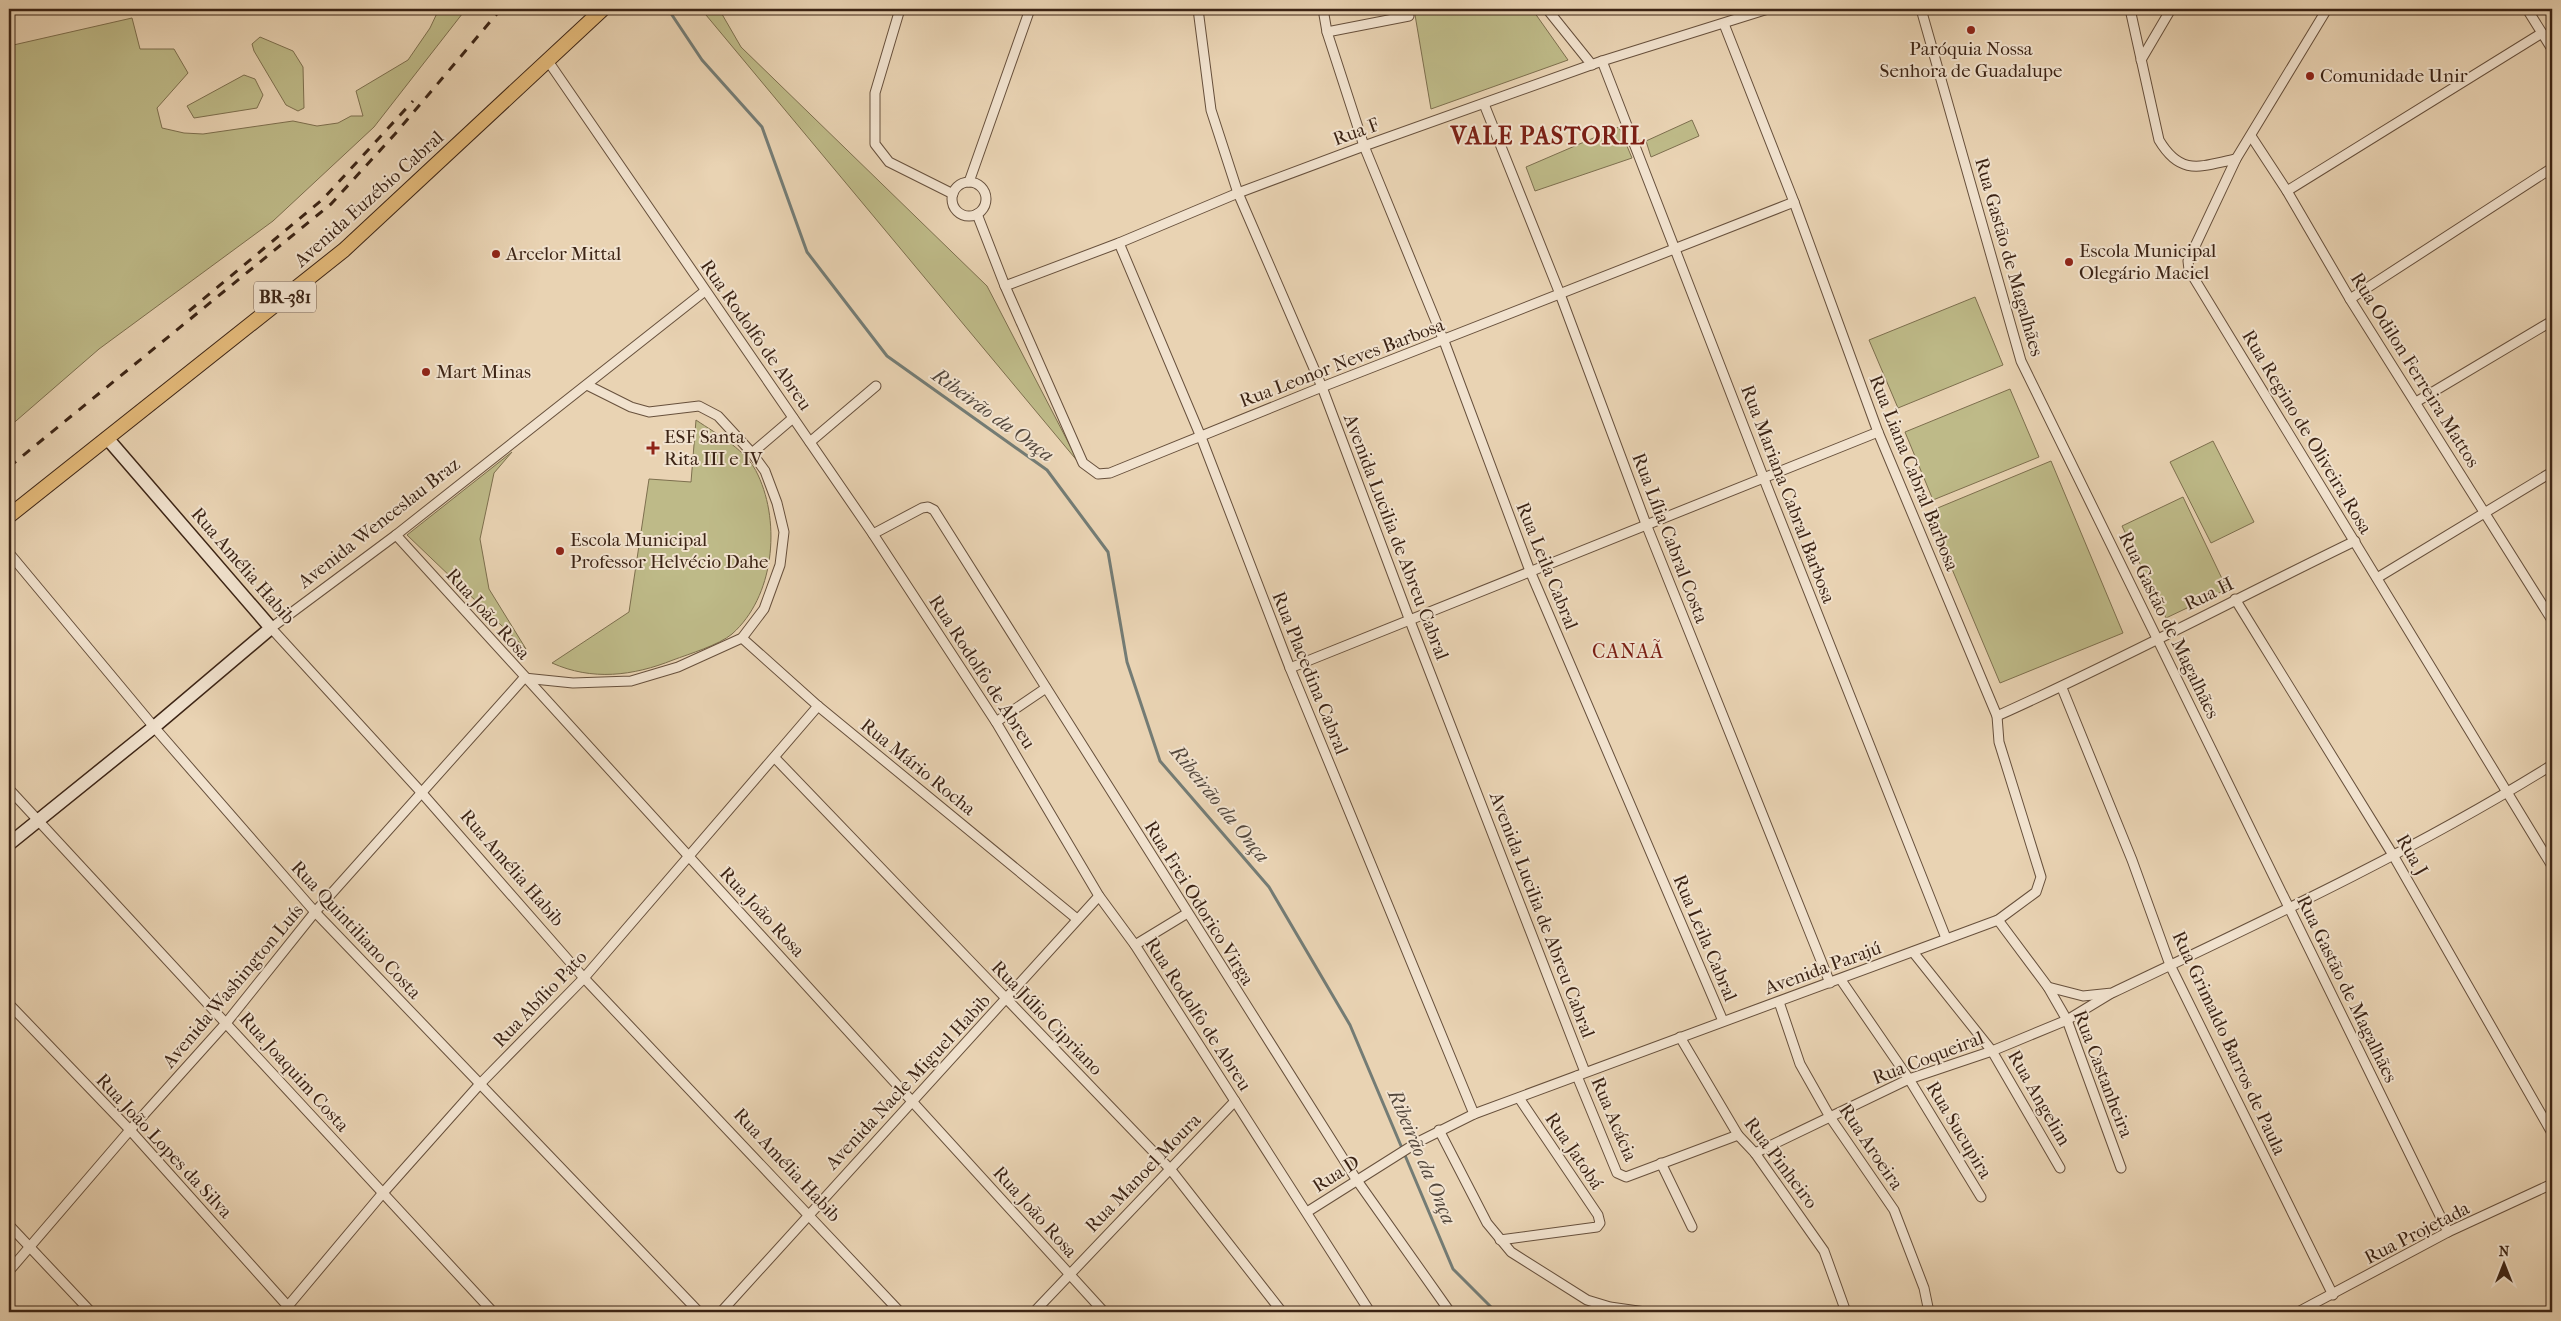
<svg xmlns="http://www.w3.org/2000/svg" width="2561" height="1321" viewBox="0 0 2561 1321" font-family="'IM FELL French Canon',serif">
	<style>
		.green { fill: #beba88; stroke: #7d6f4e }
		.lines { fill: none; stroke-linecap: round; stroke-linejoin: round }
		.stream { stroke: #747c75; stroke-width: 3 }
		.street-casing { stroke: #67503c; stroke-width: 11 }
		.secondary-casing { stroke: #3c2415; stroke-width: 15 }
		.primary-casing { stroke: #3c2415; stroke-width: 16 }
		.street { stroke: #f1e2ce; stroke-width: 9 }
		.secondary { stroke: #f1e2ce; stroke-width: 12 }
		.primary { stroke: #e4ba7a; stroke-width: 14 }
		.rail { stroke: #3c2415; stroke-width: 3; stroke-dasharray: 9 9; stroke-linecap: butt }
		.poi-dot { fill: #8f2418; stroke: #f1e2ce; stroke-width: 2 }
		.labels { text-anchor: middle; dominant-baseline: central; stroke-width: 4; stroke-linejoin: round; paint-order: stroke }
		.shield { fill: #f1e2ce; stroke: #725d4c; stroke-width: 1 }
		.shield-label { font-size: 18px; font-weight: bold; fill: #3c2415 }
		.poi-label { font-size: 19px; fill: #3c2415; stroke: #f1e2ce; text-anchor: start }
		.street-label { font-size: 19px; fill: #3c2415; stroke: #f1e2ce }
		.water-label { font-size: 20px; font-style: italic; fill: #54483d; stroke: #f1e2ce }
		.neighbourhood-label { font-size: 20px; letter-spacing: 1px; fill: #7a1f14; stroke: #f1e2ce }
		.district-label { font-size: 24px; font-weight: bold; letter-spacing: 1px; fill: #7a1f14; stroke: #f1e2ce }
	</style>
	<rect width="100%" height="100%" fill="#e9d3b3"/>
	<filter id="stains"><feTurbulence type="fractalNoise" baseFrequency=".004" numOctaves="4"/><feColorMatrix values="0 0 0 0 .2 0 0 0 0 .09 0 0 0 0 .02 0 0 0 .5 -.17"/></filter>
	<radialGradient id="worn" r=".72"><stop offset=".6" stop-color="#630" stop-opacity="0"/><stop offset="1" stop-color="#630" stop-opacity=".3"/></radialGradient>
	<!-- green -->
	<g class="green">
		<path d="M439,9H466L374,127L273,221L99,349L9,427V46L132,18L140,49H174L188,73L157,108L162,128L184,133L203,134L293,121L317,126L338,123L351,116H363L356,91L408,60L430,28Z"/>
		<path d="M701,9H719L741,47L987,286L1079,463Z"/>
		<path d="M1414,9H1532L1568,60L1431,109Z"/>
		<path d="M260,37L293,51L303,67L304,108L298,111L286,105L254,51L252,44Z"/>
		<path d="M244,75L255,79L263,95L257,108L194,118L187,106Z"/>
		<path d="M1692,120L1699,136L1651,157L1646,141Z"/>
		<path d="M1619,127L1632,158L1535,191L1526,167Z"/>
		<path d="M1975,297L2003,365L1898,408L1869,340Z"/>
		<path d="M2010,389L2039,457L1933,500L1905,432Z"/>
		<path d="M696,420C718,435 747,450 758,475C781,524 774,597 732,634C719,645 689,654 673,660C633,676 592,681 552,663L629,612L649,479L691,482Z"/>
		<path d="M2213,441L2254,522L2211,543L2170,462Z"/>
		<path d="M512,452L494,473L480,539L489,589L526,649L407,535Z"/>
		<path d="M2051,461L2123,633L2000,683L1928,512Z"/>
		<path d="M2183,497L2227,589L2166,618L2122,526Z"/>
	</g>
	<g class="lines">
		<!-- stream -->
		<path class="stream" d="M668,9L702,60L762,127L807,252L887,356L1047,470L1108,552L1127,662L1160,761L1269,887L1350,1025L1453,1269L1496,1312"/>
		<defs>
			<g id="street">
				<path d="M900,9L875,93V144L889,162L953,194"/>
				<path d="M1198,9L1211,110L1238,193L1322,387L1410,621L1585,1072"/>
				<path d="M1323,9L1327,32L1364,146L1444,341L1530,571L1723,1021"/>
				<path d="M1547,9L1592,65"/>
				<path d="M1921,9L2021,361L2448,1232"/>
				<path d="M2130,9L2159,140C2181,177 2201,166 2236,159"/>
				<path d="M2327,9L2236,159L2188,261L2189,270L2552,866"/>
				<path d="M2527,9L2552,49"/>
				<path d="M1327,32L1409,16L1407,9"/>
				<path d="M2141,60L2171,9"/>
				<path d="M548,61L873,534L996,722L1099,896L1135,945L1370,1312"/>
				<path d="M1602,61L1764,479L1946,938"/>
				<path d="M1484,104L1560,294L1646,524L1830,983"/>
				<path d="M2251,136L2287,191L2350,299L2552,620"/>
				<path d="M969,182L1030,9"/>
				<circle cx="969" cy="199" r="17"/>
				<path d="M2287,191L2542,33"/>
				<path d="M977,214L1005,286L1083,463L1098,474L1110,473L1322,387L1794,202"/>
				<path d="M1119,243L1201,437L1290,668L1474,1114"/>
				<path d="M1005,286L1119,243L1238,193L1364,146L1602,61L1768,9"/>
				<path d="M705,291L396,535L271,628L421,792L584,978L900,1312"/>
				<path d="M2350,299L2552,168"/>
				<path d="M2416,402L2552,321"/>
				<path d="M810,442L876,386"/>
				<path d="M752,453L793,418"/>
				<path d="M873,534L922,508L928,507L934,510L1356,1179L1450,1312"/>
				<path d="M396,535L1104,1312"/>
				<path d="M9,553L154,727L315,912L699,1312"/>
				<path d="M2377,578L2552,472"/>
				<path d="M2235,599L2393,855L2552,1133"/>
				<path d="M742,638L818,706L1077,919"/>
				<path d="M1290,668L1878,432"/>
				<path d="M2062,688L2132,860L2170,965L2333,1295"/>
				<path d="M1997,716C2118,662 2235,599 2355,541"/>
				<path d="M996,722L1046,688"/>
				<path d="M775,758L1171,1170L1282,1312"/>
				<path d="M9,789L493,1312"/>
				<path d="M1998,920L2048,987L2067,1020L2121,1168"/>
				<path d="M1135,945L1186,914"/>
				<path d="M1913,952L1992,1051L2060,1168"/>
				<path d="M1841,980L1909,1079L1981,1197"/>
				<path d="M2048,987L2083,996L2112,993C2261,922 2412,852 2552,765"/>
				<path d="M1779,1002L1800,1064L1830,1117L1894,1210L1924,1288L1929,1312"/>
				<path d="M9,1004L130,1130L293,1312"/>
				<path d="M1680,1037L1738,1135L1755,1153L1824,1251L1846,1312"/>
				<path d="M1577,1076L1617,1173L1626,1177L1738,1135"/>
				<path d="M1439,1130L1487,1223L1511,1252L1587,1300L1610,1307L1645,1312"/>
				<path d="M1755,1153L1909,1079L1992,1051L2067,1020L2110,994"/>
				<path d="M1661,1163L1692,1227"/>
				<path d="M1307,1212L1418,1142L1474,1114L1998,920L2036,892L2041,877L1999,742L1997,716L1878,432L1794,202L1724,24"/>
				<path d="M9,1225L91,1312"/>
				<path d="M1500,1240L1597,1227L1600,1223L1598,1215L1519,1098"/>
				<path d="M9,1271L130,1130L227,1022L315,912L524,678L573,683L631,681L678,667L742,638L764,609L780,565L784,532L777,503L765,471L752,453L718,416L699,406L649,412L631,407L587,385"/>
				<path d="M283,1312L382,1194L479,1085L584,978L818,706"/>
				<path d="M721,1312L1099,896"/>
				<path d="M1034,1312L1235,1101"/>
				<path d="M2298,1312L2448,1232L2552,1184"/>
			</g>
			<path id="secondary" d="M9,844L154,727L271,628L107,438"/>
			<path id="primary" d="M9,516L344,250L603,9"/>
		</defs>
		<!-- street casing -->
		<use href="#street" class="street-casing"/>
		<!-- secondary casing -->
		<use href="#secondary" class="secondary-casing"/>
		<!-- primary casing -->
		<use href="#primary" class="primary-casing"/>
		<!-- street -->
		<use href="#street" class="street"/>
		<!-- secondary -->
		<use href="#secondary" class="secondary"/>
		<!-- primary -->
		<use href="#primary" class="primary"/>
		<!-- rail -->
		<g class="rail">
			<path d="M189,311L323,199L413,101"/>
			<path d="M9,467L331,204L395,134L501,9"/>
		</g>
	</g>
	<!-- markers -->
	<g class="poi-dot">
		<circle cx="1971" cy="30" r="5"/>
		<circle cx="2310" cy="76" r="5"/>
		<circle cx="496" cy="254" r="5"/>
		<circle cx="2069" cy="262" r="5"/>
		<circle cx="426" cy="372" r="5"/>
		<path d="M650.5 440.5h5v5h5v5h-5v5h-5v-5h-5v-5h5z"/>
		<circle cx="560" cy="551" r="5"/>
	</g>
	<g class="labels">
		<!-- shield labels -->
		<rect class="shield" x="254" y="281.5" width="62" height="31" rx="4"/>
		<g class="shield-label">
			<text x="285" y="297">BR-381</text>
		</g>
		<!-- poi labels -->
		<g class="poi-label">
			<text x="1971" y="49" text-anchor="middle">Paróquia Nossa<tspan x="1971" dy="22">Senhora de Guadalupe</tspan></text>
			<text x="2320" y="76">Comunidade Unir</text>
			<text x="2079" y="251">Escola Municipal<tspan x="2079" dy="22">Olegário Maciel</tspan></text>
			<text x="506" y="254">Arcelor Mittal</text>
			<text x="436" y="372">Mart Minas</text>
			<text x="664" y="437">ESF Santa<tspan x="664" dy="22">Rita III e IV</tspan></text>
			<text x="570" y="540">Escola Municipal<tspan x="570" dy="22">Professor Helvécio Dahe</tspan></text>
		</g>
		<!-- street labels -->
		<g class="street-label">
			<text transform="translate(1356 132) rotate(-20)">Rua F</text>
			<text transform="translate(369 199) rotate(-42)">Avenida Euzébio Cabral</text>
			<text transform="translate(2009 257) rotate(74)">Rua Gastão de Magalhães</text>
			<text transform="translate(756 335) rotate(55)">Rua Rodolfo de Abreu</text>
			<text transform="translate(1342 363) rotate(-21)">Rua Leonor Neves Barbosa</text>
			<text transform="translate(2415 370) rotate(58)">Rua Odilon Ferreira Mattos</text>
			<text transform="translate(2307 432) rotate(59)">Rua Regino de Oliveira Rosa</text>
			<text transform="translate(1914 473) rotate(68)">Rua Liana Cabral Barbosa</text>
			<text transform="translate(1788 494) rotate(69)">Rua Mariana Cabral Barbosa</text>
			<text transform="translate(379 523) rotate(-38)">Avenida Wenceslau Braz</text>
			<text transform="translate(1396 537) rotate(69)">Avenida Lucilia de Abreu Cabral</text>
			<text transform="translate(1670 538) rotate(69)">Rua Lília Cabral Costa</text>
			<text transform="translate(243 566) rotate(49)">Rua Amélia Habib</text>
			<text transform="translate(1547 566) rotate(68)">Rua Leila Cabral</text>
			<text transform="translate(2209 594) rotate(-26)">Rua H</text>
			<text transform="translate(488 614) rotate(48)">Rua João Rosa</text>
			<text transform="translate(2169 625) rotate(64)">Rua Gastão de Magalhães</text>
			<text transform="translate(982 672) rotate(57)">Rua Rodolfo de Abreu</text>
			<text transform="translate(1310 673) rotate(68)">Rua Placedina Cabral</text>
			<text transform="translate(918 767) rotate(39)">Rua Mário Rocha</text>
			<text transform="translate(2412 855) rotate(60)">Rua J</text>
			<text transform="translate(512 868) rotate(49)">Rua Amélia Habib</text>
			<text transform="translate(1199 903) rotate(58)">Rua Frei Odorico Virga</text>
			<text transform="translate(762 912) rotate(47)">Rua João Rosa</text>
			<text transform="translate(1542 915) rotate(69)">Avenida Lucilia de Abreu Cabral</text>
			<text transform="translate(356 930) rotate(47)">Rua Quintiliano Costa</text>
			<text transform="translate(1705 938) rotate(67)">Rua Leila Cabral</text>
			<text transform="translate(1823 968) rotate(-20)">Avenida Parajú</text>
			<text transform="translate(233 986) rotate(-50)">Avenida Washington Luís</text>
			<text transform="translate(2347 989) rotate(64)">Rua Gastão de Magalhães</text>
			<text transform="translate(540 999) rotate(-46)">Rua Abílio Pato</text>
			<text transform="translate(1198 1014) rotate(57)">Rua Rodolfo de Abreu</text>
			<text transform="translate(1047 1018) rotate(46)">Rua Júlio Cipriano</text>
			<text transform="translate(2229 1043) rotate(65)">Rua Grimaldo Barros de Paula</text>
			<text transform="translate(1928 1058) rotate(-21)">Rua Coqueiral</text>
			<text transform="translate(294 1072) rotate(48)">Rua Joaquim Costa</text>
			<text transform="translate(2103 1074) rotate(69)">Rua Castanheira</text>
			<text transform="translate(908 1082) rotate(-47)">Avenida Nacle Miguel Habib</text>
			<text transform="translate(2039 1098) rotate(60)">Rua Angelim</text>
			<text transform="translate(1614 1119) rotate(67)">Rua Acácia</text>
			<text transform="translate(1959 1130) rotate(59)">Rua Sucupira</text>
			<text transform="translate(164 1146) rotate(47)">Rua João Lopes da Silva</text>
			<text transform="translate(1871 1147) rotate(56)">Rua Aroeira</text>
			<text transform="translate(1574 1151) rotate(56)">Rua Jatobá</text>
			<text transform="translate(1781 1163) rotate(53)">Rua Pinheiro</text>
			<text transform="translate(787 1165) rotate(47)">Rua Amélia Habib</text>
			<text transform="translate(1143 1173) rotate(-46)">Rua Manoel Moura</text>
			<text transform="translate(1336 1174) rotate(-33)">Rua D</text>
			<text transform="translate(1035 1212) rotate(48)">Rua João Rosa</text>
			<text transform="translate(2417 1233) rotate(-27)">Rua Projetada</text>
		</g>
		<!-- water labels -->
		<g class="water-label">
			<text transform="translate(993 415) rotate(36)">Ribeirão da Onça</text>
			<text transform="translate(1220 804) rotate(51)">Ribeirão da Onça</text>
			<text transform="translate(1422 1157) rotate(67)">Ribeirão da Onça</text>
		</g>
		<!-- neighbourhood labels -->
		<g class="neighbourhood-label">
			<text x="1628" y="651">CANAÃ</text>
		</g>
		<!-- district labels -->
		<g class="district-label">
			<text x="1548" y="136">VALE PASTORIL</text>
		</g>
	</g>
	<!-- margin -->
	<rect width="2561" height="1321" fill="none" stroke="#e9d3b3" stroke-width="30"/>
	<rect x="10" y="10" width="2541" height="1301" fill="none" stroke="#3c2415" stroke-width="2.5"/>
	<rect x="15" y="15" width="2531" height="1291" fill="none" stroke="#3c2415"/>
	<!-- north arrow -->
	<g transform="translate(2504 1264)" stroke="#f1e2ce" stroke-width="4" paint-order="stroke">
	<path d="M0-4L9 19L0 12L-9 19Z" fill="#3c2415"/>
	<text y="-8" font-size="14" font-weight="bold" text-anchor="middle" fill="#3c2415">N</text>
	</g>
	<rect width="100%" height="100%" filter="url(#stains)"/>
	<rect width="100%" height="100%" fill="url(#worn)"/>
</svg>
